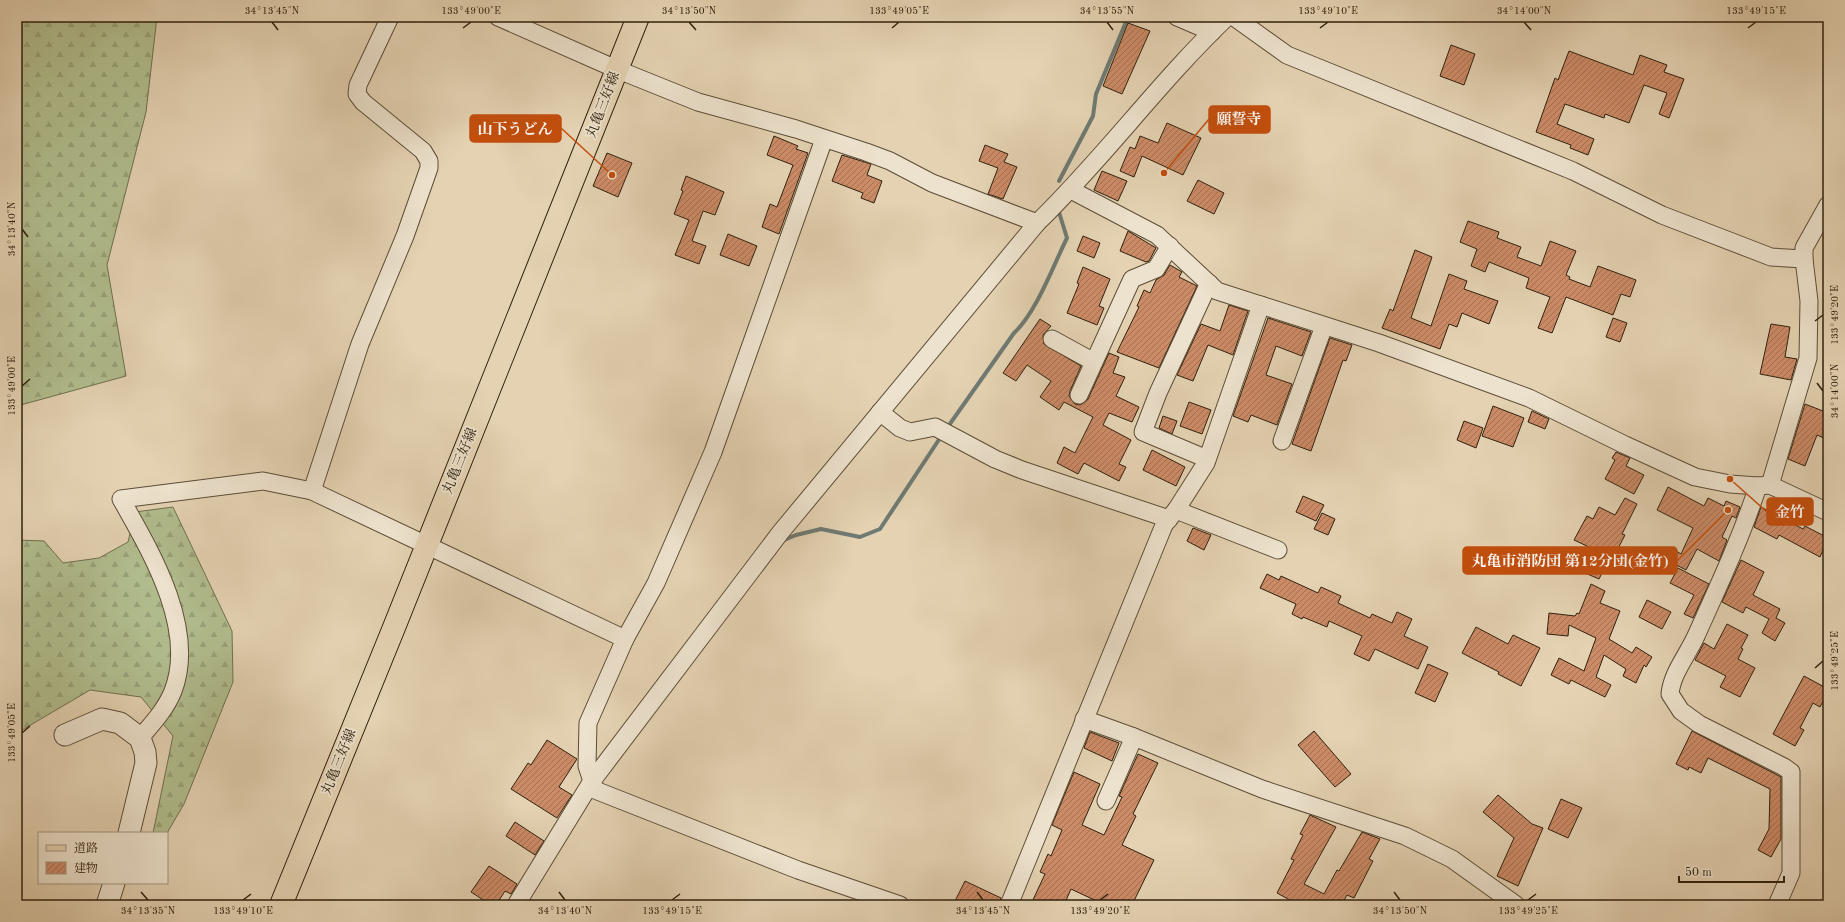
<svg xmlns="http://www.w3.org/2000/svg" width="1845" height="922" viewBox="0 0 1845 922" font-family="'Old Standard TT','Noto Serif JP',serif">
	<style>
		.forest { fill: url(#forest-firs); stroke: #706f4e }
		.lines { fill: none; stroke-linecap: round; stroke-linejoin: round }
		.stream { stroke: #6f7a73; stroke-width: 4 }
		.building { fill: url(#building-hatch); stroke: #2f210d }
		.minor-casing { stroke: #5c4d36; stroke-width: 19 }
		.tertiary-casing { stroke: #5c4d36; stroke-width: 23 }
		.primary-casing { stroke: #2f210d; stroke-width: 24 }
		.minor { stroke: #ede2cd; stroke-width: 17 }
		.tertiary { stroke: #ede2cd; stroke-width: 21 }
		.primary { stroke: #e4d2b2; stroke-width: 22 }
		.ticks { fill: none; stroke: #2f210d; stroke-width: 1.5 }
		.labels { text-anchor: middle; dominant-baseline: central; stroke-width: 3.5; stroke-linejoin: round; paint-order: stroke }
		.street-label { font-size: 14px; fill: #2f210d; stroke: #ede2cd }
		.leader { fill: none; stroke: #c34e0c; stroke-width: 1.5 }
		.callout-dot { fill: #c34e0c; stroke: #ede2cd; stroke-width: 1.5 }
		.callout { fill: #c34e0c; stroke: #c34e0c; stroke-width: 1.5 }
		.callout-label { font-size: 15px; text-anchor: middle; font-weight: bold; fill: #fff }
		.neatline { fill: none; stroke: #2f210d; stroke-width: 1.5 }
		.ticks-label { font-size: 10px; text-anchor: middle; fill: #2f210d }
	</style>
	<defs>
		<pattern id="forest-firs" width="22" height="20" patternUnits="userSpaceOnUse"><rect width="22" height="20" fill="#b1bd8e"/><path d="M5 1l3.5 6h-7zM16 11l3.5 6h-7z" fill="#99a279"/></pattern>
		<pattern id="building-hatch" width="6" height="6" patternUnits="userSpaceOnUse"><rect width="6" height="6" fill="#cc8b67"/><path d="M-1 1l2-2M0 6l6-6M5 7l2-2" fill="none" stroke="#a67153"/></pattern>
	</defs>
	<rect width="100%" height="100%" fill="#e4d2b2"/>
	<filter id="stains"><feTurbulence type="fractalNoise" baseFrequency=".005" numOctaves="4"/><feColorMatrix values="0 0 0 0 .2 0 0 0 0 .09 0 0 0 0 .02 0 0 0 .5 -.17"/></filter>
	<radialGradient id="worn" r=".72"><stop offset=".6" stop-color="#630" stop-opacity="0"/><stop offset="1" stop-color="#630" stop-opacity=".3"/></radialGradient>
	<!-- forest -->
	<g class="forest">
		<path d="M17,17H157L146,112L107,265L126,376L17,406Z"/>
		<path d="M173,507L232,631L233,682L184,804L167,833H153L173,736L141,697L90,690L17,733V540L44,541L63,563L99,558L128,542L135,512Z"/>
	</g>
	<g class="lines">
		<!-- stream -->
		<g class="stream">
			<path d="M1059,181L1093,116L1096,94L1128,17"/>
			<path d="M947,428L1014,333C1036,313 1053,266 1067,238L1058,209"/>
			<path d="M782,541L796,535L821,529L860,537L880,529L942,435"/>
		</g>
	</g>
	<!-- building -->
	<g class="building">
		<path d="M1128,23L1150,31L1122,94L1103,86Z"/>
		<path d="M1451,45L1475,54L1464,85L1440,76Z"/>
		<path d="M1569,51L1633,75L1640,55L1667,65L1664,72L1684,79L1669,118L1659,114L1667,93L1644,85L1629,123L1605,114L1604,118L1565,104L1557,124L1594,139L1588,155L1570,148L1571,145L1536,132L1555,78L1558,80Z"/>
		<path d="M1167,123L1201,138L1183,175L1142,156L1134,177L1120,171L1130,147L1135,149L1140,136L1158,143Z"/>
		<path d="M774,136L798,146L796,149L808,153L779,234L762,227L770,204L777,207L793,165L767,155Z"/>
		<path d="M985,145L1008,154L1004,162L1017,167L1003,199L988,194L998,168L979,161Z"/>
		<path d="M607,153L632,163L618,197L593,186Z"/>
		<path d="M842,155L871,164L867,175L882,181L874,203L861,198L863,193L832,181Z"/>
		<path d="M1102,171L1127,181L1118,201L1094,190Z"/>
		<path d="M686,176L724,192L715,215L703,211L692,241L706,246L699,264L675,255L689,220L674,214L683,191L681,190Z"/>
		<path d="M1198,180L1224,193L1214,214L1187,201Z"/>
		<path d="M1468,221L1499,232L1497,238L1521,247L1517,257L1541,266L1550,241L1576,251L1566,275L1570,277L1569,279L1590,287L1598,266L1636,280L1630,297L1621,294L1613,315L1566,297L1552,333L1538,328L1550,297L1526,288L1529,278L1489,262L1485,272L1471,266L1477,249L1460,242Z"/>
		<path d="M1128,231L1156,248L1149,261L1146,262L1120,251Z"/>
		<path d="M728,234L757,246L749,266L720,255Z"/>
		<path d="M1083,236L1100,243L1094,258L1077,251Z"/>
		<path d="M1415,250L1432,257L1411,318L1431,326L1449,274L1467,281L1464,289L1498,301L1489,324L1462,313L1457,327L1449,324L1440,349L1382,328L1390,309L1393,311Z"/>
		<path d="M1170,265L1182,272L1179,277L1197,286L1159,368L1117,352L1139,307L1137,306L1144,290L1150,293L1156,280L1164,275Z"/>
		<path d="M1083,267L1110,279L1099,306L1104,308L1097,325L1067,313L1079,284L1077,283Z"/>
		<path d="M1229,305L1248,311L1233,355L1208,345L1193,381L1177,375L1201,324L1220,331Z"/>
		<path d="M1268,318L1311,332L1302,356L1276,346L1266,375L1292,384L1277,425L1251,415L1248,422L1233,416Z"/>
		<path d="M1613,318L1627,323L1620,342L1606,337Z"/>
		<path d="M1040,319L1051,326L1043,335L1044,344L1081,366L1070,391L1069,396L1075,404L1080,405L1088,399L1109,353L1119,357L1113,373L1125,377L1116,396L1139,407L1132,422L1109,413L1103,425L1131,440L1119,464L1126,467L1119,481L1084,463L1078,474L1057,463L1064,447L1075,453L1093,417L1064,402L1059,410L1040,397L1051,381L1027,365L1016,381L1003,373Z"/>
		<path d="M1771,324L1790,327L1785,357L1797,359L1791,380L1760,374Z"/>
		<path d="M1330,338L1352,345L1346,361L1343,360L1311,451L1292,444Z"/>
		<path d="M1189,402L1211,410L1202,434L1180,426Z"/>
		<path d="M1805,404L1828,413V440L1817,435L1805,466L1788,459Z"/>
		<path d="M1493,406L1524,418L1513,447L1482,436Z"/>
		<path d="M1532,411L1549,419L1545,429L1528,422Z"/>
		<path d="M1163,416L1177,421L1172,434L1159,428Z"/>
		<path d="M1464,421L1483,428L1476,448L1457,440Z"/>
		<path d="M1152,450L1185,467L1176,486L1143,470Z"/>
		<path d="M1616,452L1630,458L1626,466L1644,475L1634,494L1605,479L1615,460L1612,458Z"/>
		<path d="M1668,487L1704,506L1708,498L1724,506L1726,501L1740,507L1736,518L1732,516L1722,537L1727,540L1719,561L1697,549L1686,570L1667,560L1673,549L1681,554L1693,528L1657,510Z"/>
		<path d="M1303,496L1324,505L1316,521L1296,512Z"/>
		<path d="M1625,498L1637,504L1622,534L1625,535L1612,560L1609,559L1599,579L1578,570L1589,547L1574,540L1587,516L1593,519L1599,507L1615,515Z"/>
		<path d="M1761,507L1803,529L1805,526L1828,538L1820,557L1779,535L1777,539L1754,527Z"/>
		<path d="M1322,513L1335,519L1328,535L1314,529Z"/>
		<path d="M1193,528L1211,535L1204,550L1187,541Z"/>
		<path d="M1741,560L1764,572L1753,595L1780,609L1776,618L1785,623L1775,641L1762,633L1769,619L1746,607L1743,613L1722,602Z"/>
		<path d="M1678,568L1709,584L1693,618L1684,614L1694,595L1670,583Z"/>
		<path d="M1267,574L1279,580L1281,576L1318,593L1321,587L1341,596L1338,603L1370,618L1372,614L1392,623L1397,612L1412,619L1404,636L1428,647L1418,669L1375,649L1369,661L1354,654L1362,636L1329,621L1327,627L1303,617L1302,619L1292,614L1296,604L1260,588Z"/>
		<path d="M1591,584L1605,591L1600,603L1620,611L1609,639L1632,653L1636,647L1652,657L1646,667L1644,665L1636,683L1623,676L1626,669L1604,655L1596,677L1611,685L1605,697L1571,680L1569,684L1551,675L1559,658L1584,671L1596,638L1569,625L1568,636L1547,634L1549,613L1575,616L1577,613L1579,614Z"/>
		<path d="M1647,600L1671,612L1662,629L1639,617Z"/>
		<path d="M1727,624L1748,635L1741,648L1743,649L1738,659L1755,668L1740,697L1720,687L1726,676L1695,660L1704,643L1714,649Z"/>
		<path d="M1476,627L1508,644L1513,635L1540,648L1521,686L1498,674L1499,672L1462,653Z"/>
		<path d="M1428,664L1448,673L1435,702L1415,693Z"/>
		<path d="M1804,676L1828,689V692L1820,707L1813,703L1800,728L1804,730L1795,746L1773,734Z"/>
		<path d="M1314,731L1351,774L1335,787L1298,745Z"/>
		<path d="M1692,731L1781,777V839L1771,857L1758,850L1769,829L1770,789L1708,758L1701,773L1689,767L1688,770L1676,764Z"/>
		<path d="M1090,732L1119,743L1112,761L1084,748Z"/>
		<path d="M547,740L577,759L559,787L572,795L557,818L511,789L528,763L531,765Z"/>
		<path d="M1138,754L1158,763L1133,814L1136,816L1122,845L1154,860L1132,905H1105L1071,889L1064,905H1039L1032,902L1045,874L1040,872L1048,854L1051,856L1062,830L1052,825L1074,772L1100,784L1082,825L1104,835L1122,797L1119,796Z"/>
		<path d="M1498,795L1532,824L1543,828L1518,886L1497,876L1514,838L1483,812Z"/>
		<path d="M1561,799L1582,808L1568,838L1548,829Z"/>
		<path d="M1310,815L1336,827L1304,884L1324,894L1337,870L1339,871L1362,832L1380,839L1369,859L1373,861L1354,898L1347,895L1342,904L1344,905H1299L1277,893L1294,860L1291,859L1303,835L1300,834Z"/>
		<path d="M515,822L544,841L535,855L506,836Z"/>
		<path d="M489,866L517,884L511,894L505,891L496,905H491L471,892Z"/>
		<path d="M965,881L1001,898L999,905H963L955,901Z"/>
	</g>
	<g class="lines">
		<defs>
			<g id="minor">
				<path d="M498,17L616,69L698,102L796,129L866,152L890,161L932,183L1037,223"/>
				<path d="M1177,17L1212,32"/>
				<path d="M1234,17L1287,55L1573,171L1662,215L1771,257L1804,259"/>
				<path d="M824,139L713,452L656,583L625,639L588,723L587,766L595,790L798,870L900,905"/>
				<path d="M1071,190L1157,235L1217,291L1379,343L1529,398L1625,445L1695,477L1730,484L1758,486L1770,485L1828,512"/>
				<path d="M1052,339L1094,362"/>
				<path d="M1079,395L1132,279L1156,269L1170,246"/>
				<path d="M880,412L900,428L910,432L935,427L995,459L1022,470L1169,519"/>
				<path d="M1282,441L1324,326"/>
				<path d="M1207,459L1143,432L1158,393L1209,283"/>
				<path d="M1770,485L1808,358L1809,301L1804,259V248L1828,205"/>
				<path d="M1758,486C1741,538 1718,587 1696,636C1687,656 1672,673 1670,694L1681,711L1699,724L1784,767L1791,772V873L1777,905"/>
				<path d="M312,491L360,344L405,236L429,168V161L423,151L363,102L357,94L358,85L390,17"/>
				<path d="M1176,510L1278,550"/>
				<path d="M1084,719L1134,737L1262,789L1405,836L1452,859L1516,905"/>
				<path d="M140,738C152,724 166,709 173,691C197,629 151,552 121,499L263,481L312,491L625,639"/>
				<path d="M1106,801L1134,737"/>
				<path d="M516,905L592,781L780,533L1037,223C1104,158 1159,82 1227,17"/>
				<path d="M1009,905L1164,525L1176,510L1206,463L1261,305"/>
			</g>
			<g id="tertiary">
				<path d="M65,735L102,719L120,723L140,738L145,752L146,763L129,833"/>
				<path d="M107,905L114,883"/>
			</g>
			<path id="primary" d="M281,905L395,625L638,17"/>
		</defs>
		<!-- minor casing -->
		<use href="#minor" class="minor-casing"/>
		<!-- tertiary casing -->
		<use href="#tertiary" class="tertiary-casing"/>
		<!-- primary casing -->
		<use href="#primary" class="primary-casing"/>
		<!-- minor -->
		<use href="#minor" class="minor"/>
		<!-- tertiary -->
		<use href="#tertiary" class="tertiary"/>
		<!-- primary -->
		<use href="#primary" class="primary"/>
	</g>
	<!-- ticks -->
	<path class="ticks" d="M272,22L278,30M689,22L696,30M1107,22L1113,30M1524,22L1531,30M463,28L471,22M892,28L899,22M1320,28L1328,22M1748,28L1756,22M22,229L28,237M1815,321L1823,315M1817,383L1823,391M22,386L30,379M1815,668L1823,661M22,733L30,726M141,892L148,900M559,892L565,900M977,892L983,900M1394,892L1400,900M243,900L251,894M672,900L680,894M1100,900L1108,894M1528,900L1536,894"/>
	<g class="labels">
		<!-- street labels -->
		<g class="street-label">
			<text transform="translate(603 105) rotate(-69)">丸亀三好線</text>
			<text transform="translate(460 461) rotate(-68)">丸亀三好線</text>
			<text transform="translate(339 762) rotate(-68)">丸亀三好線</text>
		</g>
	</g>
	<!-- callouts -->
	<path class="leader" d="M1164 173L1209 119M612 175L561 128M1730 479L1767 512M1728 510L1677 561"/>
	<g class="callout-dot">
		<circle cx="1164" cy="173" r="4"/>
		<circle cx="612" cy="175" r="4"/>
		<circle cx="1730" cy="479" r="4"/>
		<circle cx="1728" cy="510" r="4"/>
	</g>
	<g class="callout">
		<rect x="1209" y="106" width="61" height="27" rx="4"/>
		<rect x="470" y="115" width="91" height="27" rx="4"/>
		<rect x="1767" y="498" width="46" height="27" rx="4"/>
		<rect x="1463" y="547" width="214" height="27" rx="4"/>
	</g>
	<g class="callout-label">
		<text x="1239" y="124">願誓寺</text>
		<text x="515" y="134">山下うどん</text>
		<text x="1790" y="517">金竹</text>
		<text x="1570" y="566">丸亀市消防団 第12分団(金竹)</text>
	</g>
	<!-- margin -->
	<rect width="1845" height="922" fill="none" stroke="#e4d2b2" stroke-width="44"/>
	<!-- legend -->
	<rect x="38" y="832" width="130" height="52" fill="#ede2cd" stroke="#a19580"/>
	<rect x="46" y="845" width="20" height="6" fill="#e4d2b2" stroke="#a19580"/>
	<text x="74" y="852" font-size="12" fill="#2f210d">道路</text>
	<rect x="46" y="862" width="20" height="12" fill="url(#building-hatch)" stroke="#a19580"/>
	<text x="74" y="872" font-size="12" fill="#2f210d">建物</text>
	<!-- scale -->
	<path d="M1679 876v6h105v-6" fill="none" stroke="#2f210d" stroke-width="2"/>
	<text x="1685" y="876" font-size="12" fill="#2f210d" stroke="#ede2cd" stroke-width="3" paint-order="stroke">50 m</text>
	<rect x="22" y="22" width="1801" height="878" class="neatline"/>
	<g class="ticks-label">
		<text x="272" y="14">34°13'45"N</text>
		<text x="471" y="14">133°49'00"E</text>
		<text x="689" y="14">34°13'50"N</text>
		<text x="899" y="14">133°49'05"E</text>
		<text x="1107" y="14">34°13'55"N</text>
		<text x="1328" y="14">133°49'10"E</text>
		<text x="1524" y="14">34°14'00"N</text>
		<text x="1756" y="14">133°49'15"E</text>
		<text transform="translate(11 229) rotate(-90)" y="4">34°13'40"N</text>
		<text transform="translate(1834 315) rotate(-90)" y="4">133°49'20"E</text>
		<text transform="translate(11 386) rotate(-90)" y="4">133°49'00"E</text>
		<text transform="translate(1834 391) rotate(-90)" y="4">34°14'00"N</text>
		<text transform="translate(1834 661) rotate(-90)" y="4">133°49'25"E</text>
		<text transform="translate(11 733) rotate(-90)" y="4">133°49'05"E</text>
		<text x="148" y="914">34°13'35"N</text>
		<text x="243" y="914">133°49'10"E</text>
		<text x="565" y="914">34°13'40"N</text>
		<text x="672" y="914">133°49'15"E</text>
		<text x="983" y="914">34°13'45"N</text>
		<text x="1100" y="914">133°49'20"E</text>
		<text x="1400" y="914">34°13'50"N</text>
		<text x="1528" y="914">133°49'25"E</text>
	</g>
	<rect width="100%" height="100%" filter="url(#stains)"/>
	<rect width="100%" height="100%" fill="url(#worn)"/>
</svg>
